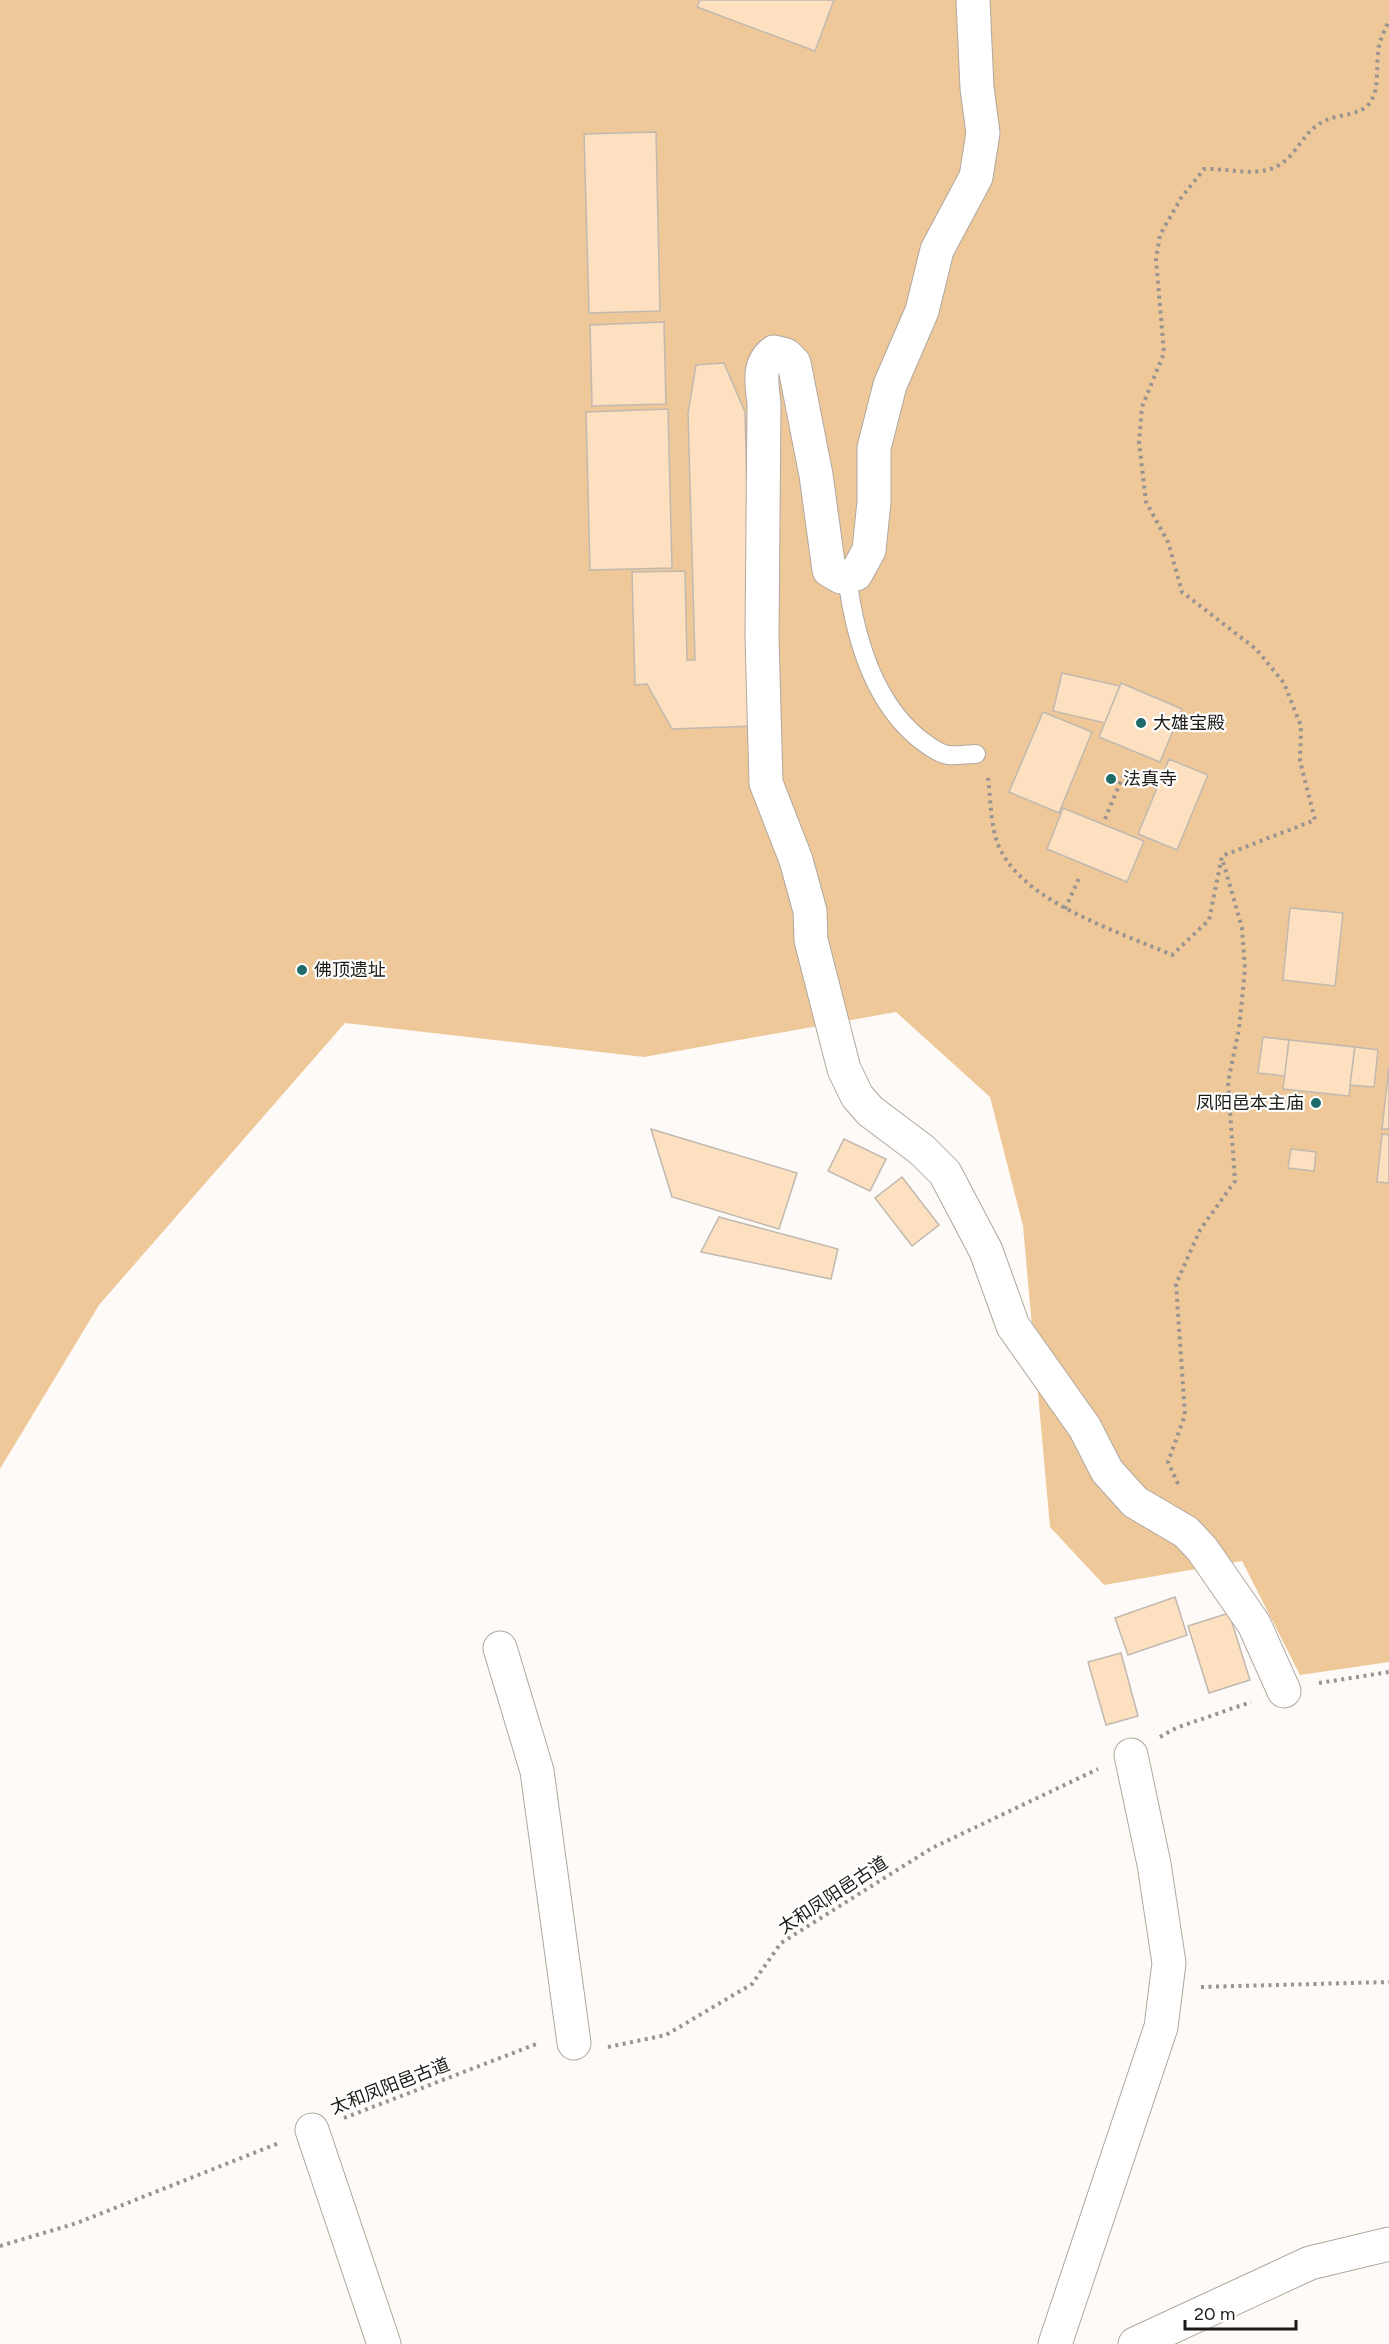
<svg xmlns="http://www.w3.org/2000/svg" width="1389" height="2344" viewBox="0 0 1389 2344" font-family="Figtree,'Noto Sans SC',sans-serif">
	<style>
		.green { fill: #efc89a }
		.building { fill: #fce0bf; stroke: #c1b9b0; stroke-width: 1.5 }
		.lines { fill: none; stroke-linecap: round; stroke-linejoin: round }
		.lane-casing { stroke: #b0a89f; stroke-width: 20 }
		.street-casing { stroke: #b0a89f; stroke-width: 35 }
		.path { stroke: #989491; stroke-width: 4; stroke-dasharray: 3 4.5; stroke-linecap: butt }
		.lane { stroke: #fff; stroke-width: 18 }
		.street { stroke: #fff; stroke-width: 33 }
		.poi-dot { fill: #1e6a68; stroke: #fff; stroke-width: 2 }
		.labels { text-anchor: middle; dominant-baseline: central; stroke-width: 4.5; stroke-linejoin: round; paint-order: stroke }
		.poi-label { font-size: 18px; fill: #1d1a16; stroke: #fff; text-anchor: start }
		.street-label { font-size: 18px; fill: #1d1a16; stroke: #fff }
	</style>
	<rect width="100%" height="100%" fill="#fefaf7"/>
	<!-- green -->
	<path class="green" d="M0,0H1389V1662L1300,1675L1242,1561L1104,1585L1050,1527L1023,1226L990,1097L896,1012L644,1057L345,1023L99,1305L0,1469Z"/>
	<!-- building -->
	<g class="building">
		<path d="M700,0H834L815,51L697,7Z"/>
		<path d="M656,132L660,311L589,313L584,134Z"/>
		<path d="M664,322L666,404L592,406L590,325Z"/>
		<path d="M724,363L745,412L753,726L672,729L647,684L635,685L632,572L685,571L687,660H695L688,414L696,365Z"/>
		<path d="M668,409L672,568L590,570L586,412Z"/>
		<path d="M1062,673L1120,686L1105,723L1053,711Z"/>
		<path d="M1121,683L1182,709L1160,762L1099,737Z"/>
		<path d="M1043,712L1092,732L1059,813L1009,792Z"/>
		<path d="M1169,759L1208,775L1177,850L1138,834Z"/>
		<path d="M1063,808L1144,841L1127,882L1047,849Z"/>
		<path d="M1290,908L1343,913L1335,986L1283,980Z"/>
		<path d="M1263,1037L1289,1040L1285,1076L1258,1073Z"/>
		<path d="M1289,1040L1355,1047L1349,1096L1283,1089Z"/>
		<path d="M1355,1047L1378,1050L1374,1087L1350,1085Z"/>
		<path d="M1389,1067V1129H1382Z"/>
		<path d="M651,1129L797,1173L779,1229L672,1197Z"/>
		<path d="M1382,1134L1389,1135V1183L1377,1182Z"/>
		<path d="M844,1139L886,1159L870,1191L828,1171Z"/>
		<path d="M1291,1149L1316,1152L1314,1171L1288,1168Z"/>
		<path d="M902,1177L939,1225L912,1246L875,1198Z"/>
		<path d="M719,1217L838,1249L831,1279L701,1252Z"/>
		<path d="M1175,1597L1187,1635L1128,1655L1115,1618Z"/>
		<path d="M1229,1613L1250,1680L1209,1693L1188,1626Z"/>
		<path d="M1121,1653L1138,1716L1106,1725L1088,1662Z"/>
	</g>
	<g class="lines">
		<defs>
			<path id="lane" d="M847,576C854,633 871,698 917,737C926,744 937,753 948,755C957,756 967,754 976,754"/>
			<g id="street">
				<path d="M973,0L977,88L983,133L976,177L937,250L922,311L890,385L874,448V502L869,550L856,574L841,577L829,570L816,475L794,363L786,355L774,352C757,365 762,384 764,404L762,637L766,783L796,860L810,911L811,940L844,1069L857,1096L870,1111L922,1150L945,1173L986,1251L1013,1326L1085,1428L1107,1471L1135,1502L1186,1532L1202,1549L1254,1624L1284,1691"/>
				<path d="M500,1648L537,1771L574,2043"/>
				<path d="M312,2130L384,2344"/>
				<path d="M1055,2344L1161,2027L1169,1963L1154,1864L1131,1755"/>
				<path d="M1135,2344L1310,2263L1389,2244"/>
			</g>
		</defs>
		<!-- lane casing -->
		<use href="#lane" class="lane-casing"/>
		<!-- street casing -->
		<use href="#street" class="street-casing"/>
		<!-- path -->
		<g class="path">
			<path d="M988,778C991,800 990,830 1001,851C1028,904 1120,932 1172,955L1209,920L1222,856L1315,820L1300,761L1301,726L1284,683L1256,649L1182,592L1168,542L1146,502L1139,442L1142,407L1164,353L1156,259L1160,235L1181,198L1204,169C1234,168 1268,182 1291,155C1303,141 1309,128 1326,120C1339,114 1359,116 1369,104C1381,89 1375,64 1379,46C1381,37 1386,28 1389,20"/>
			<path d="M1105,819L1123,776"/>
			<path d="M1065,909L1080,876"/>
			<path d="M1178,1484L1168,1462L1185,1415L1176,1284L1200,1230L1235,1181L1228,1082L1239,1029L1245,969L1242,928L1222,858"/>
			<path d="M1319,1683L1389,1672"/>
			<path d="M1160,1737L1176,1728L1251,1702"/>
			<path d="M1201,1987L1389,1982"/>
			<path d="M608,2047L666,2035L752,1984L781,1943L932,1848L1098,1769"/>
			<path d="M344,2118L539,2043"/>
			<path d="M0,2246L77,2223L279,2143"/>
		</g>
		<!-- lane -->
		<use href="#lane" class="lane"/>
		<!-- street -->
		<use href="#street" class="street"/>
	</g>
	<!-- markers -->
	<g class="poi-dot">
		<circle cx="1141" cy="723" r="6"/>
		<circle cx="1111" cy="779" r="6"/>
		<circle cx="302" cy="970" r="6"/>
		<circle cx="1316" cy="1103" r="6"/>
	</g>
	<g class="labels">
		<!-- poi labels -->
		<g class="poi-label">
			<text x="1153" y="723">大雄宝殿</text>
			<text x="1123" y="779">法真寺</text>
			<text x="314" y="970">佛顶遗址</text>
			<text x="1304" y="1103" text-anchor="end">凤阳邑本主庙</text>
		</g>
		<!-- street labels -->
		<g class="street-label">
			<text transform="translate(833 1895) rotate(-33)">太和凤阳邑古道</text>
			<text transform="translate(390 2086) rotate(-21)">太和凤阳邑古道</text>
		</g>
	</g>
	<!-- scale -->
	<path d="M1185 2320v9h111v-9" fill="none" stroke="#1d1a16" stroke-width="3"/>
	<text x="1194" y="2320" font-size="18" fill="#1d1a16" stroke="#ffffff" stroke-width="4.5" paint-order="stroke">20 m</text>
</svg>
